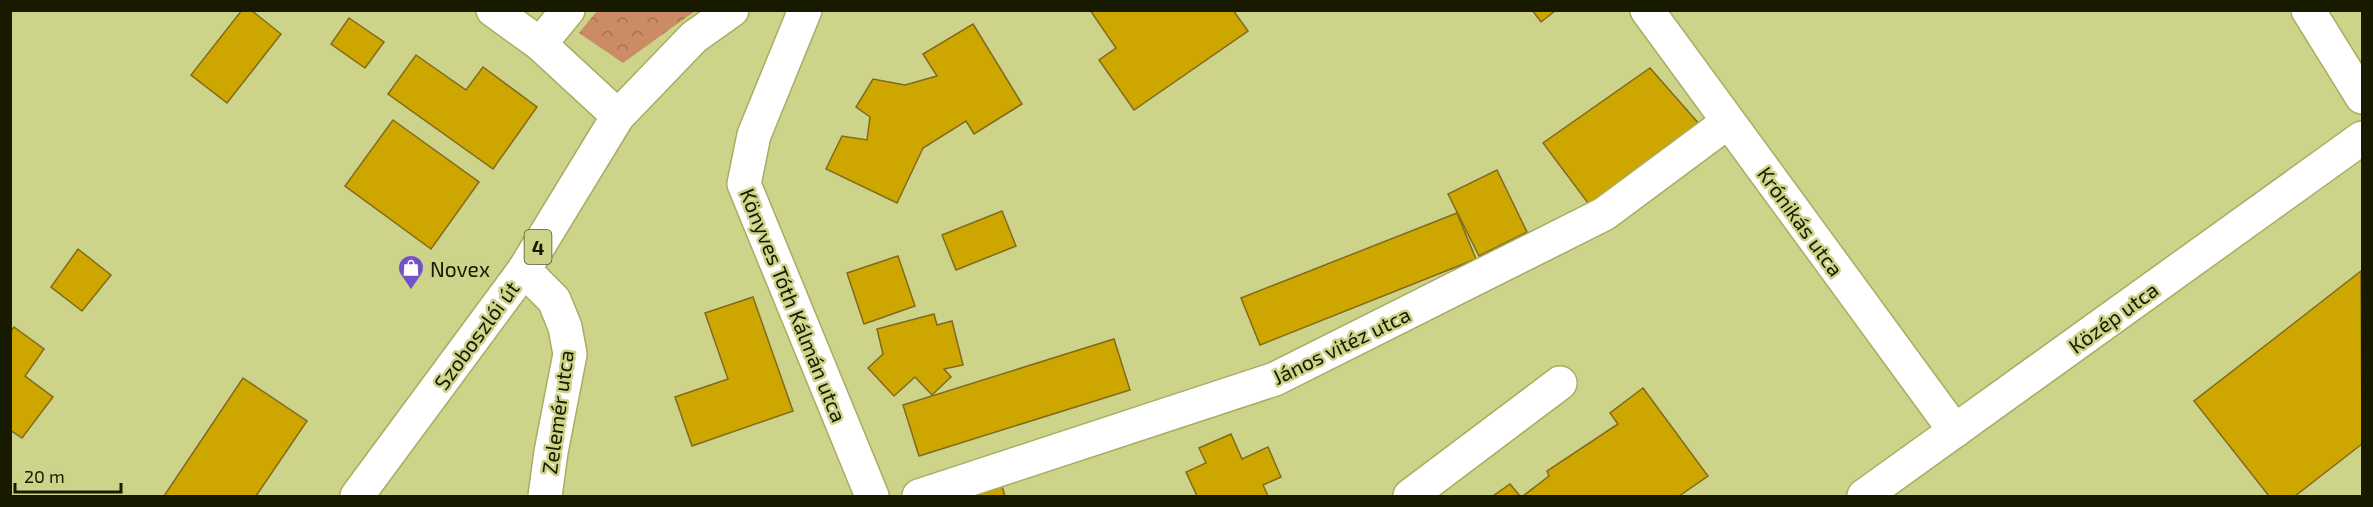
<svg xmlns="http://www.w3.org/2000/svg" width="2373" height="507" viewBox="0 0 2373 507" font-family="'Exo 2',sans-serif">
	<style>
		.park { fill: url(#park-crowns) }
		.building { fill: #cda700; stroke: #806a1d; stroke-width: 1.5 }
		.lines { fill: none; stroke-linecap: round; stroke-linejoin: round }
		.minor-casing { stroke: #a7ad63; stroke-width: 36 }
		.major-casing { stroke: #a7ad63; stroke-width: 36 }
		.minor { stroke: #fff; stroke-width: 33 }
		.major { stroke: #fff; stroke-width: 33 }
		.labels { text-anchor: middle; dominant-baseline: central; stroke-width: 5; stroke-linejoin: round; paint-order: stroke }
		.shield { fill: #cdd389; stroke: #4e5229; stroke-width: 1.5 }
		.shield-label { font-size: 20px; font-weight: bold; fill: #181a00 }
		.street-label { font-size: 21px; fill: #181a00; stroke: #cdd389 }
		.poi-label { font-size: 21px; fill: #181a00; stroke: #cdd389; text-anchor: start }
	</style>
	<defs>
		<pattern id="park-crowns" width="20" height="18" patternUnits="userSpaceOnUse" patternTransform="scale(1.5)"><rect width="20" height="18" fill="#cb8c65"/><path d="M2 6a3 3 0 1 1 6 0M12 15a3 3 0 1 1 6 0" fill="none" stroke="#a47251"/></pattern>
	</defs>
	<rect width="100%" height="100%" fill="#cdd389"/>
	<!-- park -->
	<path class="park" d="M597,11V10L695,11L623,63L579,33Z"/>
	<!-- building -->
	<g class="building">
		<path d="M242,10H251L281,34L227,103L191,75Z"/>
		<path d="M1090,10H1233L1248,31L1134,110L1099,60L1116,48Z"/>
		<path d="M1532,10H1556L1541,22Z"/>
		<path d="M349,18L384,42L365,68L331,44Z"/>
		<path d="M973,24L1022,104L974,134L966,121L923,148L897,203L826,169L842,136L867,140L870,117L856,107L873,79L905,85L937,76L923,54Z"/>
		<path d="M416,55L466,90L483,67L537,107L493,169L388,94Z"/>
		<path d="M1650,68L1700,125L1594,211L1543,143Z"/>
		<path d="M393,120L479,182L431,249L345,186Z"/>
		<path d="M1497,170L1527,232L1479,256L1448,194Z"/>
		<path d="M1002,211L1016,246L956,270L942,235Z"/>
		<path d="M1457,213L1476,259L1260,345L1241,298Z"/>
		<path d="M78,249L111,275L82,311L51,287Z"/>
		<path d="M898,256L915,306L864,324L847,273Z"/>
		<path d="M2361,271L2362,444L2295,496H2269L2194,401Z"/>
		<path d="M753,297L793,411L692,446L675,397L728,379L705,313Z"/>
		<path d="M934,314L937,325L952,321L963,365L944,369L951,377L932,395L915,377L894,396L868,368L883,354L877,329Z"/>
		<path d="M14,327L44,349L25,376L53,397L22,438L10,430V332Z"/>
		<path d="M1114,339L1130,390L919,456L903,405Z"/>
		<path d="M243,378L307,421L256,496H164Z"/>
		<path d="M1643,388L1708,476L1679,496H1523L1549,476L1547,471L1618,424L1610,413Z"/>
		<path d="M1231,434L1242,459L1268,447L1281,477L1263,485L1268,496H1197L1186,472L1206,463L1199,448Z"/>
		<path d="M1000,480L1005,496H942Z"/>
		<path d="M1510,484L1520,496H1493Z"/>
	</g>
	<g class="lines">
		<defs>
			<g id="minor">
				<path d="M493,10L540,44L618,116"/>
				<path d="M805,10L754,135L744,184L872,496"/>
				<path d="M1647,10L1955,431"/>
				<path d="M2308,10L2362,97"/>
				<path d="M540,44L568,10"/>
				<path d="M524,270L554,300L565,327L570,354L551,452L545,496"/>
				<path d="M919,496L1275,379L1604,214L1728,122"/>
				<path d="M1410,496L1560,383"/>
				<path d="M1864,496L2362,138"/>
			</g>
			<path id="major" d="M357,496L524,270L618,116L694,37L732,10"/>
		</defs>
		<!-- minor casing -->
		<use href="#minor" class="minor-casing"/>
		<!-- major casing -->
		<use href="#major" class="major-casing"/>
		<!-- minor -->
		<use href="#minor" class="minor"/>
		<!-- major -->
		<use href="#major" class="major"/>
	</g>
	<!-- icons -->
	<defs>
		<symbol id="shop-pin" viewBox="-11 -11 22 30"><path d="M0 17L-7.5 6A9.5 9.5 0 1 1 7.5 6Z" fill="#7351ca" stroke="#cdd389"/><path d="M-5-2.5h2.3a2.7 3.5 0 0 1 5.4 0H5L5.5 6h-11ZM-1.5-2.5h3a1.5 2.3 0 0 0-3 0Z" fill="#fff"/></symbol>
	</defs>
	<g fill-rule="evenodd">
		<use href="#shop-pin" x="396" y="253" width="30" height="40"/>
	</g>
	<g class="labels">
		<!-- shield labels -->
		<rect class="shield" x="524.5" y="230" width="27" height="34" rx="4.5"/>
		<g class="shield-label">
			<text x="538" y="247">4</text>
		</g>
		<!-- street labels -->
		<g class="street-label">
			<text transform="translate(1801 221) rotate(54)">Krónikás utca</text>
			<text transform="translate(794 305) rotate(68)">Könyves Tóth Kálmán utca</text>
			<text transform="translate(2113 317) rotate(-36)">Közép utca</text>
			<text transform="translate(476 335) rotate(-54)">Szoboszlói út</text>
			<text transform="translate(1341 345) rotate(-26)">János vitéz utca</text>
			<text transform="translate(557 412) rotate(-82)">Zelemér utca</text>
		</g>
		<!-- poi labels -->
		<g class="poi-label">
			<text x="430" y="268">Novex</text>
		</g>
	</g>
	<!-- border -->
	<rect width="2373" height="507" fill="none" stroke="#181a00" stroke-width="24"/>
	<!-- scale -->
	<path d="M15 483v9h106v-9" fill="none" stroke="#181a00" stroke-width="3"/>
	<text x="24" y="483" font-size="18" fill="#181a00" stroke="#cdd389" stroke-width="4.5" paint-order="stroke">20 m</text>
</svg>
